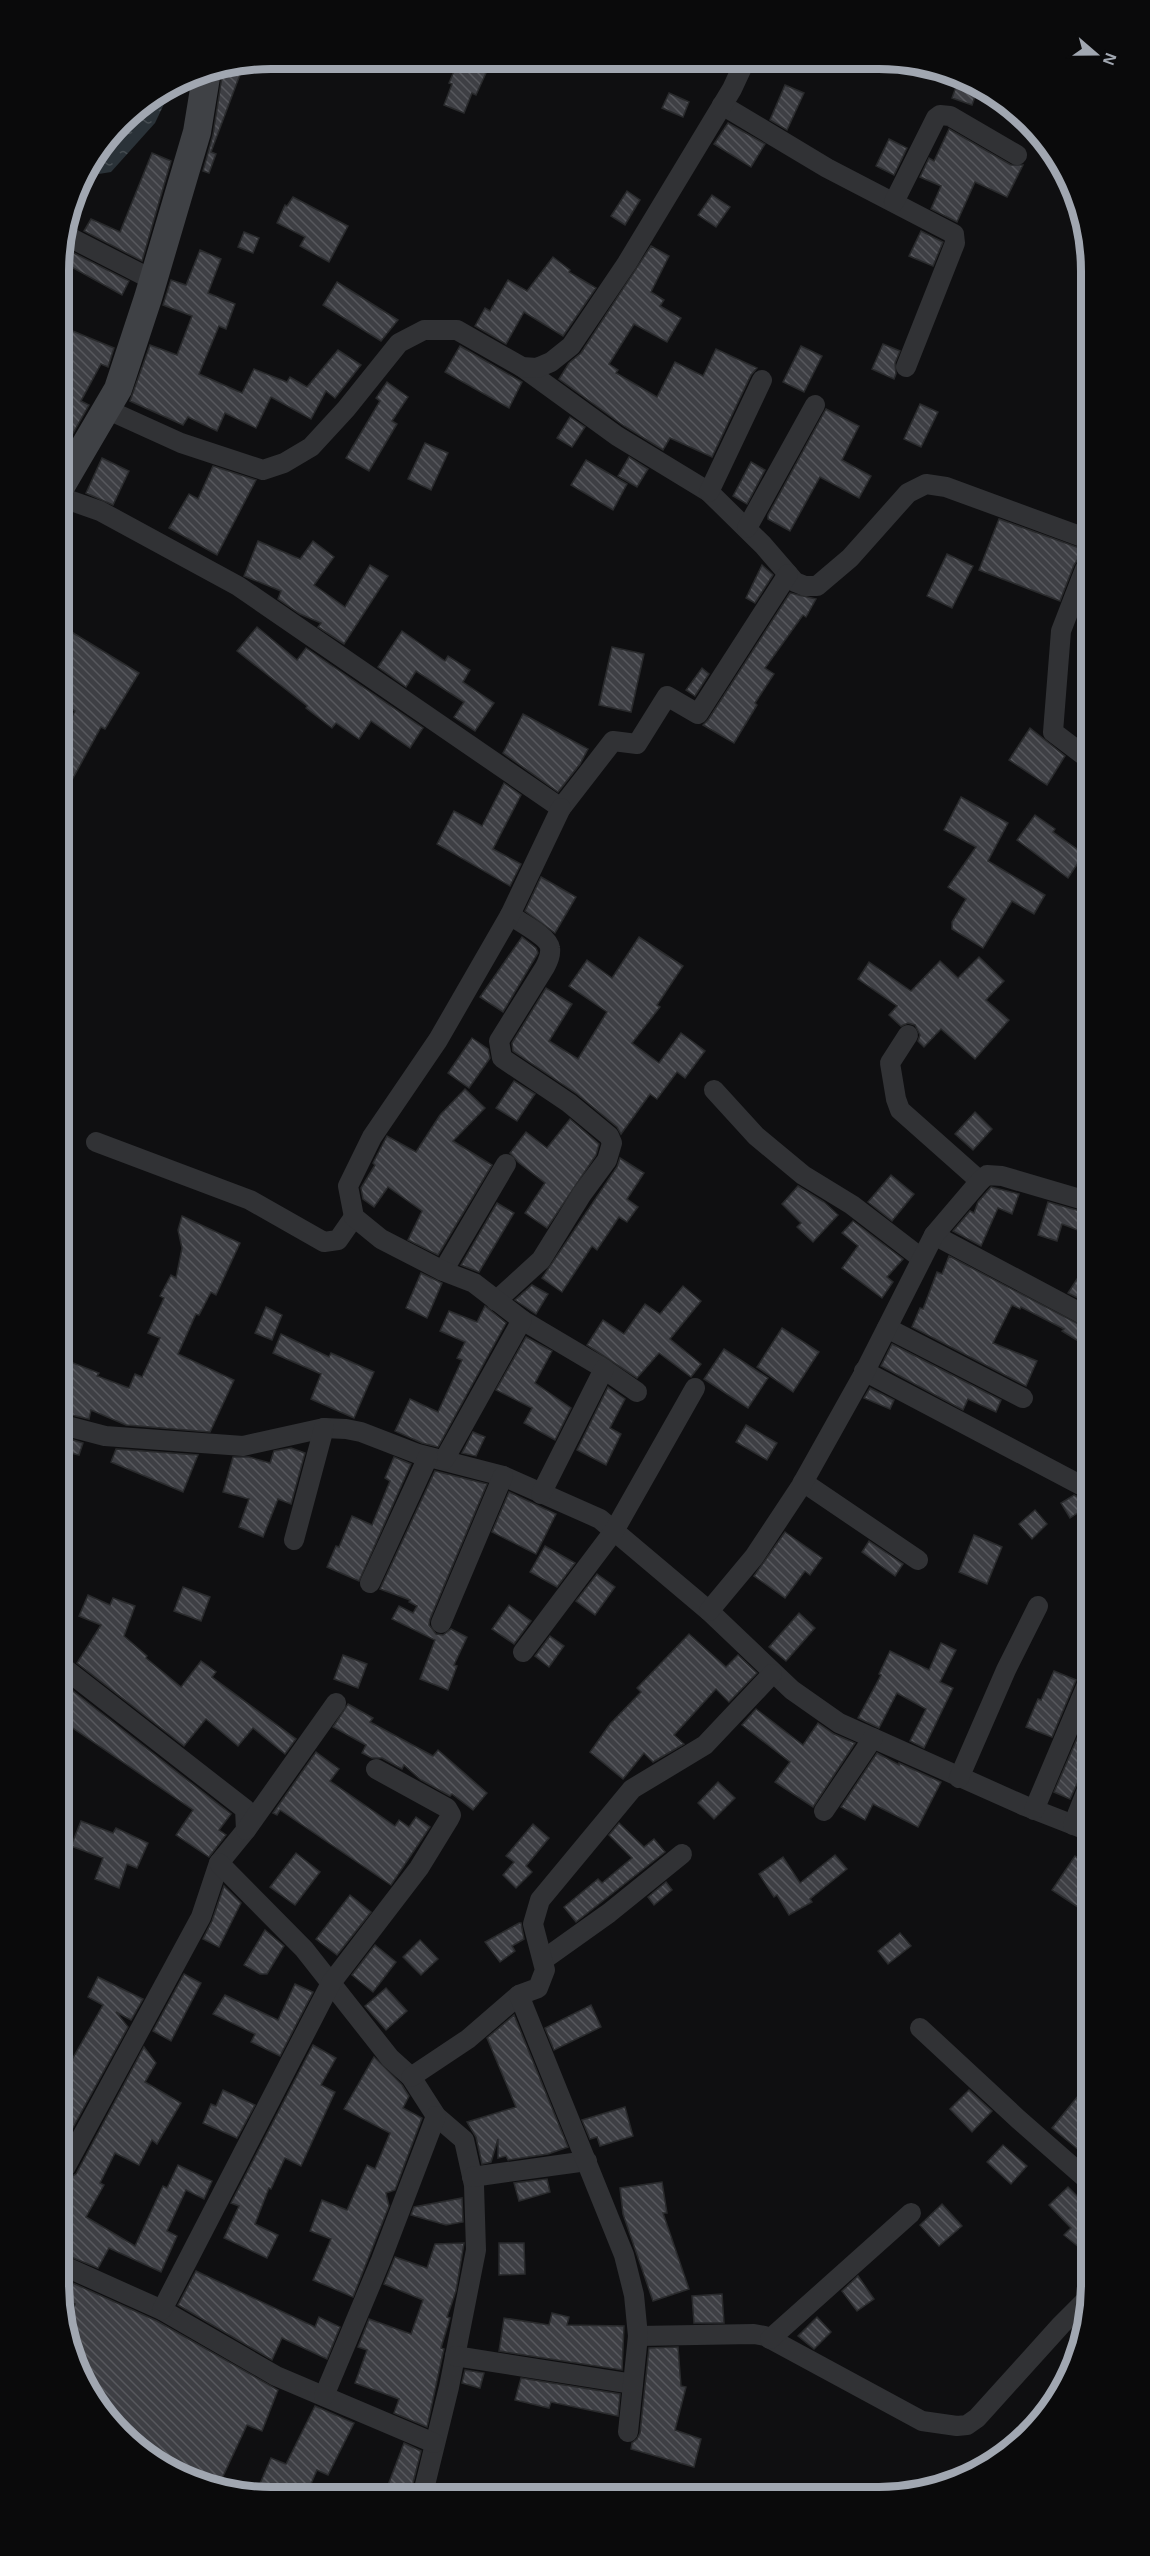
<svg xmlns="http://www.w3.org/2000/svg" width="1150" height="2556" viewBox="0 0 1150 2556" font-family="Arial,sans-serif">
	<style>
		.water { fill: url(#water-ripples) }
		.building { fill: url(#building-back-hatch); stroke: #292a2c; stroke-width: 1.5 }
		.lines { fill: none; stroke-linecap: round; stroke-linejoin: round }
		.street { stroke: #313235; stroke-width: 20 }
		.secondary { stroke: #3f4145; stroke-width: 28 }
		.rim { fill: none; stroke: #a1a7b1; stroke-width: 8 }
	</style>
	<defs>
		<pattern id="water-ripples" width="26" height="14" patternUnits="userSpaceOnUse" patternTransform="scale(1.5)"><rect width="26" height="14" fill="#2a3238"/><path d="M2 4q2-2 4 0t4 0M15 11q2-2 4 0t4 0" fill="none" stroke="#464d52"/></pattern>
		<pattern id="building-back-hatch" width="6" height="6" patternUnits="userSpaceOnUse" patternTransform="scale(1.5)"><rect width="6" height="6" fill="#3e3f44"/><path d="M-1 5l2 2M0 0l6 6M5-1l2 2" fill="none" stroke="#57585d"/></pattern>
	</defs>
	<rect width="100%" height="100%" fill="#0f0f11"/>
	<!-- water -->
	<path class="water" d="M173,85L155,123L111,172L80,177L131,112Z"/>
	<!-- building -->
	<g class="building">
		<path d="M458,62L486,73L476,95L472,93L464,113L444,105L452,84L449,83Z"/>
		<path d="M244,64L211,152L216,154L209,173L203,171L213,135L223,70Z"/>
		<path d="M958,81L977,91L972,105L952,98Z"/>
		<path d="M785,85L804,93L787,130L770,120Z"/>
		<path d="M669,93L689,102L683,117L662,108Z"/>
		<path d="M728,123L765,144L751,167L714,144Z"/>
		<path d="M949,129L1011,165H1023L1007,197L975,182L957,222L931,209L941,186L920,177L929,158L934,161Z"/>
		<path d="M889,139L907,148L894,175L876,166Z"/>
		<path d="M152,153L171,161L142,261L84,231L91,219L120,232Z"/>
		<path d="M627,191L640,200L625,225L611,216Z"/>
		<path d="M712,195L730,207L716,227L698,215Z"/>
		<path d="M293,197L348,226L329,262L300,246L305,237L277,223L285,205L287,206Z"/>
		<path d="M921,231L943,242L933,266L909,256Z"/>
		<path d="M244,232L259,238L253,253L238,247Z"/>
		<path d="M651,246L669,256L651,292L664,300L660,306L681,318L667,342L634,324L609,364L618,370L616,373L657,397L675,362L703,376L716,349L757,368L751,375L712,457L670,438L663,450L624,426L559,379L569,363L581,353Z"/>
		<path d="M200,250L221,259L208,293L235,304L226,329L219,326L199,374L242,393L254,369L287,382L290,377L307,387L338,350L361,365L335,398L326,391L311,419L271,397L256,428L225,413L217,431L188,417L183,425L130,401L150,345L177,355L192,316L163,305L171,280L186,285Z"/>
		<path d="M72,252L129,281L122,295L66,264Z"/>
		<path d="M553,257L570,270L569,272L596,288L563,336L524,312L506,344L475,326L485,308L490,311L508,280L527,291Z"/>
		<path d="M337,282L398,320L381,341L323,305Z"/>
		<path d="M63,327L114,348L108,367L101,364L81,401L89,405L60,456L59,336Z"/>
		<path d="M883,344L900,351L895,363L896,374L894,379L872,369Z"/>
		<path d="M460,346L522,382L509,408L445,372Z"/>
		<path d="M801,346L822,356L804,392L783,382Z"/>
		<path d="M387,382L408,397L392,421L397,424L369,471L346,458L380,401L376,398Z"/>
		<path d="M920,404L938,412L921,447L904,439Z"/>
		<path d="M826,409L859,426L842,460L871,476L859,498L820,477L790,531L768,519V515Z"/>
		<path d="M570,417L585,427L572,447L557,438Z"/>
		<path d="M425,443L448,453L431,490L408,479Z"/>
		<path d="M629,457L648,469L637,487L618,476Z"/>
		<path d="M102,458L129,471L113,505L86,493Z"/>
		<path d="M586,460L627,484L613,510L571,485Z"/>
		<path d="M751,462L765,470L747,504L733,496Z"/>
		<path d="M213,466L256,480L217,555L169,528L189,494L198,499Z"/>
		<path d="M999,519L1085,550V557L1078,559L1074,565L1060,601L979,570Z"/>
		<path d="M258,541L300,559L313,541L334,557L314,585L345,607L370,565L388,576L344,644L318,627L321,623L300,614L278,599L281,591L244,576Z"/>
		<path d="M947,554L973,566L952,608L927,596Z"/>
		<path d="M762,565L773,575L755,603L746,598Z"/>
		<path d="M790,593L816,599L806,617L803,615L765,668L774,674L755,703L757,705L734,743L703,725L708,720Z"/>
		<path d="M60,625L139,673L105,729L101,727L61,800V737L75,711L60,702Z"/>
		<path d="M257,627L297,660L306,648L423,728L410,748L371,721L359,739L336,723L332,728L306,708L307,706L237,651Z"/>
		<path d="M402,631L445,661L448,656L470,670L463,682L494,703L475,731L454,717L464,702L416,671L406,687L378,667Z"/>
		<path d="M612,647L644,654L631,712L599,705Z"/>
		<path d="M702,668L709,674L695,696L686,690Z"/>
		<path d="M523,714L588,749L580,764L558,792L503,753Z"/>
		<path d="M1030,728L1065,756L1047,785L1009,760Z"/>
		<path d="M504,783L521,795L493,849L521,864L510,886L437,844L454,811L482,826Z"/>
		<path d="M961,797L1008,823L988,861L1045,895L1034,914L1012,901L983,948L952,929V922L966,899L948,887L976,847L944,830Z"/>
		<path d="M1035,815L1055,829L1053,832L1084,854L1068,878L1017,840Z"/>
		<path d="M541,877L576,897L555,933L525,911Z"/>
		<path d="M522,937L536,948L538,953L503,1012L480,997Z"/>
		<path d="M639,937L683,966L657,1005L660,1007L632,1043L659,1063L681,1033L705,1051L685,1078L677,1072L657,1099L650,1094L621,1134L617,1127L577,1094L513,1051L512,1043L546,988L572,1004L549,1041L578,1059L607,1012L569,986L587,960L612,978Z"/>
		<path d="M979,957L1004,981L986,1000L1009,1020L975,1059L941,1029L924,1047L918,1041L920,1035L915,1025L908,1023L901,1026L889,1015L897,1006L858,979L869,962L911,991L940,961L958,978Z"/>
		<path d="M472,1038L488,1049L490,1058L469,1088L448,1073Z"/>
		<path d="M514,1081L535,1094L517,1121L496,1108Z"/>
		<path d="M465,1089L485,1108L453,1141L492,1165L438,1255L408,1240L422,1211L388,1187L374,1207L363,1199L361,1188L375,1165L373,1163L387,1136L416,1152L440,1115Z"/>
		<path d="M975,1112L992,1129L973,1150L955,1134Z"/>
		<path d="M570,1119L599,1144L596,1155L547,1228L525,1213L545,1183L518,1162L510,1153L526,1132L547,1148Z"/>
		<path d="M620,1158L644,1173L627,1199L638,1207L627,1222L619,1217L597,1250L592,1246L562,1292L542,1278L617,1167Z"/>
		<path d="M891,1175L914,1194L892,1221L868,1202Z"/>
		<path d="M798,1186L824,1202L838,1215L813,1242L797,1227L801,1223L782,1204Z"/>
		<path d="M991,1187L1019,1194L1012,1214L998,1208L981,1246L953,1231L970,1211L974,1213L978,1202Z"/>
		<path d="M1048,1202L1087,1213L1088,1234L1062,1224L1057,1241L1038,1235Z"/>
		<path d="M497,1203L514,1213L479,1272L461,1265Z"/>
		<path d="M182,1216L240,1243L216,1295L211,1292L199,1315L196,1314L178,1354L234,1380L210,1432L126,1425L91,1410L89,1419L63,1413V1359L99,1373L97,1376L129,1388L135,1374L142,1377L160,1338L148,1333L164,1298L160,1296L171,1275L176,1278L182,1248L178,1230Z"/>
		<path d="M853,1221L903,1259L887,1277L893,1282L882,1298L842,1268L858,1246L842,1233Z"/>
		<path d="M949,1256L1088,1329V1347L1062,1331L1064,1329L1021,1307L1020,1309L1012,1305L993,1343L1037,1361L1026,1386L912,1327L920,1308L923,1309L937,1272L942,1274Z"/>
		<path d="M1088,1262V1303L1068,1293Z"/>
		<path d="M421,1273L442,1283L427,1318L406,1308Z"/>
		<path d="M532,1285L548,1294L536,1314L515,1300Z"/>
		<path d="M683,1286L701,1301L670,1339L701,1364L691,1377L659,1353L637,1378L587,1345L603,1320L624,1334L645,1304L660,1314Z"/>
		<path d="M485,1306L506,1323L438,1447L422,1443L395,1431L410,1399L438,1412L462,1360L457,1358L465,1342L440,1331L449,1311L477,1322Z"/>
		<path d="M266,1307L282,1315L272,1340L255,1333Z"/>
		<path d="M782,1328L819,1352L793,1392L757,1367Z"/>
		<path d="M281,1334L329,1357L331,1353L374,1372L354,1418L311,1399L321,1374L273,1353Z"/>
		<path d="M526,1337L552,1351L535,1383L571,1408L555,1440L524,1423L532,1408L496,1390Z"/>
		<path d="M892,1344L1001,1400L996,1412L968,1399L963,1410L881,1366Z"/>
		<path d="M724,1349L768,1378L748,1408L704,1379Z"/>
		<path d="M608,1387L625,1399L610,1428L621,1434L606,1465L577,1450Z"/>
		<path d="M870,1388L894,1400L890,1409L864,1398Z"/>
		<path d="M746,1425L777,1443L767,1460L736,1442Z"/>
		<path d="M473,1432L485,1437L476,1456L462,1453Z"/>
		<path d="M63,1437L83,1443L79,1455L63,1451Z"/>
		<path d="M291,1448L305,1453L291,1504L278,1499L263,1537L239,1527L249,1499L223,1492L233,1457H249L270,1463L274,1451Z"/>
		<path d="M116,1449L198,1455L183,1492L111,1462Z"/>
		<path d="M394,1457L411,1464L359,1581L327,1567L336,1546L339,1547L352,1516L372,1525L390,1481L385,1478Z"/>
		<path d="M435,1471L487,1484L430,1619L429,1625L436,1634L443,1635L451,1629L467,1637L454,1665L457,1666L448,1690L420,1679L435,1640L392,1619L399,1606L413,1613L417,1606L409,1602L410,1600L380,1589Z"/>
		<path d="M509,1492L556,1514L536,1554L492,1532Z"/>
		<path d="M1074,1495L1086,1501L1088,1506L1070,1518L1061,1503Z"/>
		<path d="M1035,1510L1047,1524L1032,1539L1019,1524Z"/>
		<path d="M785,1532L822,1558L810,1575L805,1571L785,1598L754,1576Z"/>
		<path d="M974,1535L1002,1547L987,1584L959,1572Z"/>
		<path d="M869,1541L903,1564L895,1576L862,1552Z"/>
		<path d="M545,1546L575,1563L557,1587L530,1572Z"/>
		<path d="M597,1574L615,1587L595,1615L576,1601Z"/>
		<path d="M183,1587L210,1597L201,1621L174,1611Z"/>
		<path d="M88,1595L110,1605L113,1598L135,1606L124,1636L147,1656L146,1658L181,1687L201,1661L216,1672L212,1677L296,1739L285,1754L253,1728L238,1746L206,1719L184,1746L77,1663L101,1625L79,1616Z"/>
		<path d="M509,1605L531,1621L514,1644L492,1629Z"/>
		<path d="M799,1613L815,1628L786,1661L769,1647Z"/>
		<path d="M689,1634L726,1667L738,1655L757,1673L729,1702L716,1689L674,1735L684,1744L653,1762L644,1753L623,1779L590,1752L610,1724L641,1692L637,1688Z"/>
		<path d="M550,1636L564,1646L549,1667L535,1656Z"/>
		<path d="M941,1643L956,1650L940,1682L953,1688L924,1748L910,1741L926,1709L897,1693L879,1728L858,1718L881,1675L879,1674L890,1651L929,1670Z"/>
		<path d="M343,1655L367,1664L358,1688L334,1679Z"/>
		<path d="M1054,1671L1076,1680L1052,1737L1026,1727L1038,1699L1041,1700Z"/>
		<path d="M64,1684L231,1814L219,1830L226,1835L209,1857L176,1835L193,1810L64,1722Z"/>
		<path d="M348,1704L373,1718L370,1722L433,1756L438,1750L487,1793L473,1810L452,1794L450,1796L421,1780L404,1765L402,1769L382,1758H372L362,1753L366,1745L333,1727Z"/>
		<path d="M756,1709L803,1745L818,1723L834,1734L855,1743L813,1807L775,1782L790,1762L742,1725Z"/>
		<path d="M1089,1711V1758L1070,1799L1054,1792Z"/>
		<path d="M316,1752L339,1769L330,1781L395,1826L399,1820L409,1827L416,1817L430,1827L391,1885L280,1810L277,1815L273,1813Z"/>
		<path d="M877,1753L899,1765V1763L941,1782L918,1827L873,1804L865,1820L841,1807Z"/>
		<path d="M718,1782L735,1798L714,1819L698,1803Z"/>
		<path d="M81,1821L113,1833L116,1828L148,1843L137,1868L127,1864L119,1888L95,1879L103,1858L71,1846Z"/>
		<path d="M619,1823L644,1847L654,1839L665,1852L576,1922L564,1907L598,1879L602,1883L632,1858L609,1835Z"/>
		<path d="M533,1824L549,1838L526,1866L532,1872L516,1888L503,1875L514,1862L506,1856Z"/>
		<path d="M296,1853L320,1872L295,1905L270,1887Z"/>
		<path d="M835,1855L847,1869L810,1899L812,1902L789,1915L777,1895L774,1897L759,1874L783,1857L800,1883Z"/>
		<path d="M1075,1856L1090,1866V1915L1052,1890Z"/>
		<path d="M666,1882L672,1890L654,1905L648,1897Z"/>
		<path d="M224,1886L241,1903L219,1947L203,1939L212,1921Z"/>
		<path d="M350,1895L371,1912L337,1955L316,1939Z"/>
		<path d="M519,1923H521L524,1939L512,1946L515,1951L500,1962L485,1942Z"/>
		<path d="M265,1930L284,1946L267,1974H260L244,1965Z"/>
		<path d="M900,1933L911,1946L888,1964L878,1951Z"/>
		<path d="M420,1940L438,1959L421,1975L403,1957Z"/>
		<path d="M375,1945L396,1962L373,1992L352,1975Z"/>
		<path d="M184,1974L201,1983L171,2041L153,2031Z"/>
		<path d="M98,1977L143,1999L131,2020L116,2012L128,2027L65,2142V2072L103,2005L88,1997Z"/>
		<path d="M295,1984L313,1992L280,2056L251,2042L255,2034L213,2014L225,1995L278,2020Z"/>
		<path d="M386,1988L407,2011L386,2030L365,2006Z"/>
		<path d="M591,2005L601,2027L554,2050L545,2028Z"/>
		<path d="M514,2015L568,2147L548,2154L508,2160L506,2156L498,2158V2139L491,2162L482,2164L476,2137L467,2122L516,2107L487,2038Z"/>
		<path d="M313,2045L336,2058L321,2085L335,2092L301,2166L285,2158L271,2189L269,2188L255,2224L278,2235L267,2258L224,2238L239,2206L231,2203Z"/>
		<path d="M144,2047L156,2063L145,2082L181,2103L157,2144L152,2140L139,2165L115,2153L100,2183L104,2185L86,2217L135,2246L163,2186L167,2188L178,2165L212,2181L204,2199L186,2190L167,2231L177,2236L161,2272L109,2248L98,2268L66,2255L65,2180L76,2174Z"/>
		<path d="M374,2057L402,2085L409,2096L403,2108L422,2118L395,2190L386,2193L389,2206L353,2297L313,2280L331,2239L310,2231L322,2200L347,2210L367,2165L375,2169L390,2133L344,2109Z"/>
		<path d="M223,2090L255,2105L237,2138L203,2123L211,2104L216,2106Z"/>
		<path d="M969,2090L992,2111L972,2132L950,2109Z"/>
		<path d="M1078,2096L1090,2106L1091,2160L1052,2128Z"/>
		<path d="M625,2107L633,2136L600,2146L597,2137L590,2139L582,2120Z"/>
		<path d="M1003,2145L1027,2166L1011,2184L987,2162Z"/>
		<path d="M547,2179L550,2192L519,2201L514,2183Z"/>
		<path d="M662,2182L667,2213H663L689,2289L653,2301L623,2214L620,2188Z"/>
		<path d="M1068,2187L1091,2210V2257L1064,2235L1071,2228L1049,2205Z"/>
		<path d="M462,2198L463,2222L446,2225L411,2215L414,2207Z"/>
		<path d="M942,2204L962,2226L939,2246L920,2225Z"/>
		<path d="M464,2243L456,2291L447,2317L450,2318L441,2348L444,2349L443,2353L427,2427L394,2413L399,2399L355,2383L367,2350L358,2347L369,2319L411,2334L423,2300L384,2284L395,2257L427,2268L435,2244Z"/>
		<path d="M499,2243H524L525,2274L499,2275Z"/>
		<path d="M196,2271L315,2327L319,2317L340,2327L327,2359L282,2338L272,2360L178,2305Z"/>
		<path d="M858,2276L874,2299L857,2311L842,2291Z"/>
		<path d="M66,2280L157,2321L278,2390L262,2431L247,2425L218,2487L131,2445L94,2403L66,2340V2326L75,2304L66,2301Z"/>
		<path d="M722,2294L724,2323H694L692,2296Z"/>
		<path d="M552,2313L569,2317L567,2325L624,2326L622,2370L499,2351L504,2318L549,2325Z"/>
		<path d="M817,2317L831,2332L814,2349L798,2336Z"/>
		<path d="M678,2347L681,2386L686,2387L675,2430L701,2439L694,2467L631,2449L632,2443L637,2439L640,2433L649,2348Z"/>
		<path d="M465,2370L484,2373L480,2388L462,2383Z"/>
		<path d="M521,2378L620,2394L618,2416L551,2402L549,2408L515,2400Z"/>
		<path d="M315,2406L354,2423L328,2475L317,2470L307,2493H256L271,2458L286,2464Z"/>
		<path d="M404,2443L421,2451L413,2483L410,2493H385Z"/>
	</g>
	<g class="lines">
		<!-- street -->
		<g class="street">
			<path d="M722,105L827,168L954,234L955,243L906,367"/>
			<path d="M894,202L936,118L940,115L950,116L1017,155"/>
			<path d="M65,235L153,280"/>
			<path d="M522,367L617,436L709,492L763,545L795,582L805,586H817L850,558L908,493L926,484L946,487L1085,538"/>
			<path d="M106,409L181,443L263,470L284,463L311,447L346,409L399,343L424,330H457L522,367L537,368L551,362L571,346L627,263L732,89L745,61"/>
			<path d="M709,492L762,380"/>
			<path d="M60,497L100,511L238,586L561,808L613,741L637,744L667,696L698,714L788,574"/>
			<path d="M747,528L815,405"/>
			<path d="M1085,569L1061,631L1053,732L1086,757"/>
			<path d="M908,1035L890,1063L896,1099L900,1110L980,1181"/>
			<path d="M714,1090L756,1136L803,1175L852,1205L921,1258"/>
			<path d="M96,1142L250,1200L324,1242L338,1240L354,1217"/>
			<path d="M934,1235L1088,1317"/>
			<path d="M443,1271L506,1164"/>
			<path d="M496,1301L541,1260L582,1194L607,1160L612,1143L609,1136L569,1103L502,1058L499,1041L545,967C548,961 551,955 550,948C549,937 520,922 510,915"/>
			<path d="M522,1320L598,1365L637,1392"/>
			<path d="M887,1328L1023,1398"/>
			<path d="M864,1371L1088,1489"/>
			<path d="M63,1425L105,1436L243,1446L324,1428L346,1429L361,1432L418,1454L503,1476L600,1519L709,1611L792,1690L839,1723L1025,1806L1089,1831"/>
			<path d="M444,1460L522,1320L474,1283L443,1271L381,1239L354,1217L348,1186L372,1137L438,1040L510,915L561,808"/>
			<path d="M803,1482L918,1560"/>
			<path d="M541,1494L604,1369"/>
			<path d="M294,1540L324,1428"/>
			<path d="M370,1583L428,1457"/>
			<path d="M709,1611L754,1557L801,1486L862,1377L934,1235L980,1181L987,1175L1002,1176L1087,1201"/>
			<path d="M441,1623L503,1476"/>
			<path d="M523,1652L614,1531L695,1388"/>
			<path d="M64,1668L245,1809L246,1830L219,1863L201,1917L65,2168"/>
			<path d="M959,1778L1006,1670L1038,1606"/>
			<path d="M1034,1810L1089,1680"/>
			<path d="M824,1811L873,1738"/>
			<path d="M1073,1825L1089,1785"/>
			<path d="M246,1830L336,1703"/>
			<path d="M219,1863L304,1949L390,2058L411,2077L436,2116L464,2140L474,2185L476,2250L449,2387L423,2493"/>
			<path d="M543,1960L609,1913L682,1854"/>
			<path d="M920,2028L1018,2119L1091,2183"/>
			<path d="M411,2077L468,2039L519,1995"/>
			<path d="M472,2177L587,2161"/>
			<path d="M66,2267L162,2310L276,2376L434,2443"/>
			<path d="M162,2310L331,1983L419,1868L449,1819L451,1815L447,1808L376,1769"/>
			<path d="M638,2336L754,2334L765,2336L922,2421L957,2426L967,2425L977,2418L1061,2325L1091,2295"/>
			<path d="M770,2339L911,2213"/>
			<path d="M455,2356L633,2384"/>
			<path d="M324,2396L381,2260L436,2116"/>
			<path d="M628,2432L638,2336L634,2295L624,2255L519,1995L538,1988L545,1970L533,1924L540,1900L632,1789L705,1745L772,1674"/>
		</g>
		<!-- secondary -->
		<path class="secondary" d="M60,488L118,389L148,298L197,132L207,71"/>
	</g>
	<!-- crop -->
	<path d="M0 0H1150V2556H0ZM271 69H879A202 202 0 0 1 1081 271V2285A202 202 0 0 1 879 2487H271A202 202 0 0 1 69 2285V271A202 202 0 0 1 271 69Z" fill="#0a0a0b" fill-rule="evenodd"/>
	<path class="rim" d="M271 69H879A202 202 0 0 1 1081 271V2285A202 202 0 0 1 879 2487H271A202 202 0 0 1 69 2285V271A202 202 0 0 1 271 69Z"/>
	<!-- north arrow -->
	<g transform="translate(1096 54) rotate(110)" stroke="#0a0a0b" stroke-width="4.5" paint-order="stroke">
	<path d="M0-4.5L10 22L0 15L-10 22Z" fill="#a1a7b1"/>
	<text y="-9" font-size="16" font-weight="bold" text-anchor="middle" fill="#a1a7b1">N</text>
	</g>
</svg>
